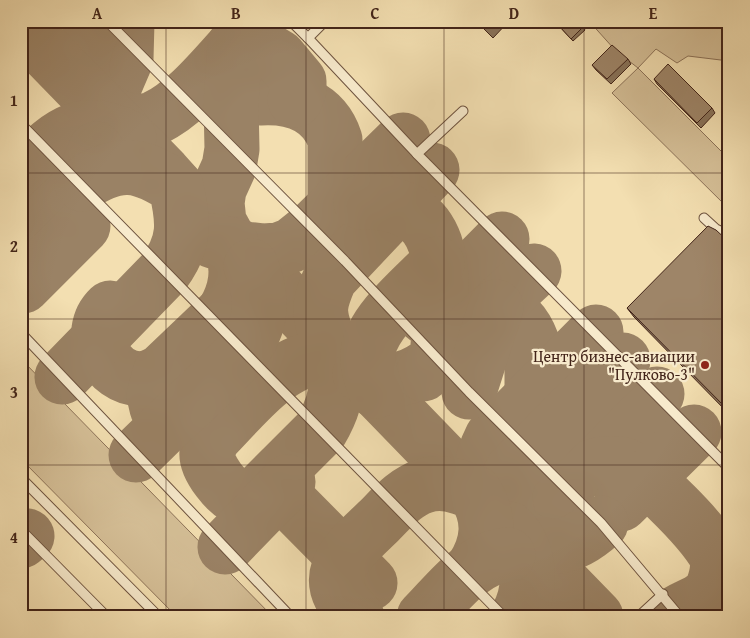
<svg xmlns="http://www.w3.org/2000/svg" width="750" height="638" viewBox="0 0 750 638" font-family="'Gentium Book Plus',serif">
	<style>
		.green { fill: #d5bf97; stroke: #8c7258 }
		.lines { fill: none; stroke-linecap: round; stroke-linejoin: round }
		.taxiway { stroke: #9a8265; stroke-width: 55 }
		.lane-casing { stroke: #6e533f; stroke-width: 11 }
		.lane { stroke: #f7eacc; stroke-width: 9 }
		.wall { fill: #887259; stroke: #422419 }
		.building { fill: #9e8568; stroke: #422419 }
		.grid { fill: none; stroke: #422419; stroke-width: 1; stroke-opacity: 0.55 }
		.poi-dot { fill: #8f2418; stroke: #f7eacc; stroke-width: 2 }
		.labels { text-anchor: middle; dominant-baseline: central; stroke-width: 4.5; stroke-linejoin: round; paint-order: stroke }
		.poi-label { font-size: 16px; fill: #422419; stroke: #f7eacc; text-anchor: end }
		.neatline { fill: none; stroke: #422419; stroke-width: 2 }
		.grid-label { font-size: 16px; text-anchor: middle; font-weight: bold; fill: #422419 }
	</style>
	<rect width="100%" height="100%" fill="#f3dfb1"/>
	<filter id="stains"><feTurbulence type="fractalNoise" baseFrequency=".004" numOctaves="4"/><feColorMatrix values="0 0 0 0 .2 0 0 0 0 .09 0 0 0 0 .02 0 0 0 .5 -.17"/></filter>
	<radialGradient id="worn" r=".72"><stop offset=".6" stop-color="#630" stop-opacity="0"/><stop offset="1" stop-color="#630" stop-opacity=".3"/></radialGradient>
	<!-- green -->
	<g class="green">
		<path d="M589,21H729V61L688,56L677,63L656,49L638,68L729,159V209L612,93L638,68L615,50Z"/>
		<path d="M21,359L273,617H177L21,459Z"/>
	</g>
	<g class="lines">
		<!-- taxiway -->
		<g class="taxiway">
			<path d="M127,21L126,59L114,87L113,103L122,131L130,137"/>
			<path d="M95,24C88,38 81,54 82,71C83,103 124,131 155,118C189,102 220,60 247,32"/>
			<path d="M21,26L164,173L199,212L250,265L269,280L596,617"/>
			<path d="M260,98C293,96 324,106 335,140V229"/>
			<path d="M295,100L299,90V81L279,57L259,45L235,44L231,103L232,149L229,167L219,189L217,203L219,222L230,242L244,249L264,251L279,250L292,245L312,229L403,140"/>
			<path d="M21,172C57,138 78,112 129,138"/>
			<path d="M213,241L232,245C239,270 237,290 224,312"/>
			<path d="M21,242L82,184L96,149"/>
			<path d="M23,286L83,226"/>
			<path d="M496,305C515,313 525,323 532,342V417"/>
			<path d="M110,308C84,333 106,379 141,379C147,379 154,375 160,373"/>
			<path d="M425,317L502,239"/>
			<path d="M596,332L492,437C479,463 479,474 484,502C501,508 515,511 533,506C563,498 631,420 657,394"/>
			<path d="M352,366C340,362 326,357 314,359C276,364 240,411 214,437C212,441 208,447 207,452C205,466 228,497 243,499C247,500 251,498 254,497L321,430C337,403 342,374 331,345C327,335 322,326 321,315C319,303 325,290 330,278L432,170"/>
			<path d="M360,374C396,383 407,382 437,360C441,291 461,199 361,202"/>
			<path d="M423,374L534,271"/>
			<path d="M62,377L164,272C186,242 184,222 176,187C139,163 119,160 82,184"/>
			<path d="M376,391C372,379 366,365 368,352C372,321 416,286 437,264"/>
			<path d="M469,392L496,307"/>
			<path d="M157,408L154,395L160,373L224,312L241,303L258,301"/>
			<path d="M136,455C157,434 178,414 200,394C241,354 276,329 251,266"/>
			<path d="M579,471C595,465 608,461 624,465C643,470 713,540 717,559C719,568 715,585 710,592C700,605 683,606 671,617"/>
			<path d="M279,491L370,583"/>
			<path d="M621,504L694,432"/>
			<path d="M601,523C571,551 546,554 511,530C506,508 500,490 513,469L623,360"/>
			<path d="M509,529C532,552 532,590 517,617"/>
			<path d="M21,541L27,536"/>
			<path d="M225,547L288,482"/>
			<path d="M357,617C314,576 347,552 379,521C392,508 405,492 424,486C442,480 458,486 475,493C491,518 489,543 473,568"/>
			<path d="M424,617C447,594 474,556 508,555"/>
		</g>
		<defs>
			<g id="lane">
				<path d="M107,21L345,261L469,392L601,523L680,617"/>
				<path d="M291,21L308,38"/>
				<path d="M325,21L308,38L417,154"/>
				<path d="M728,97L729,96"/>
				<path d="M463,111L417,154L729,468"/>
				<path d="M21,124L504,617"/>
				<path d="M704,218L716,229L729,235"/>
				<path d="M21,333L291,617"/>
				<path d="M21,478L159,617"/>
				<path d="M21,530L107,617"/>
				<path d="M638,617L663,594"/>
			</g>
		</defs>
		<!-- lane casing -->
		<use href="#lane" class="lane-casing"/>
		<!-- lane -->
		<use href="#lane" class="lane"/>
	</g>
	<!-- wall -->
	<g class="wall">
		<path d="M476,21H509L493,38Z"/>
		<path d="M560,27H583L585,30L573,41Z"/>
		<path d="M628,59L631,64L611,84L596,70L592,65Z"/>
		<path d="M654,79L712,108L715,113L701,128L657,84Z"/>
		<path d="M729,242V414L634,317L627,308Z"/>
	</g>
	<!-- building -->
	<g class="building">
		<path d="M479,21H494L487,28Z"/>
		<path d="M567,21H577L583,27L571,39L560,27Z"/>
		<path d="M612,45L628,59L607,79L592,65Z"/>
		<path d="M668,64L712,108L697,123L654,79Z"/>
		<path d="M708,226L716,230L729,242V411L627,308Z"/>
	</g>
	<!-- grid -->
	<path class="grid" d="M166,21V617M306,21V617M444,21V617M584,21V617M21,173H729M21,319H729M21,465H729"/>
	<!-- markers -->
	<circle class="poi-dot" cx="705" cy="365" r="5"/>
	<g class="labels">
		<!-- poi labels -->
		<g class="poi-label">
			<text x="695" y="356">Центр бизнес-авиации<tspan x="695" dy="18">"Пулково-3"</tspan></text>
		</g>
	</g>
	<!-- margin -->
	<rect width="750" height="638" fill="none" stroke="#f3dfb1" stroke-width="55"/>
	<rect x="28" y="28" width="694" height="582" class="neatline"/>
	<g class="grid-label">
		<text x="97" y="19">A</text>
		<text x="236" y="19">B</text>
		<text x="375" y="19">C</text>
		<text x="514" y="19">D</text>
		<text x="653" y="19">E</text>
		<text x="14" y="106">1</text>
		<text x="14" y="252">2</text>
		<text x="14" y="398">3</text>
		<text x="14" y="543">4</text>
	</g>
	<rect width="100%" height="100%" filter="url(#stains)"/>
	<rect width="100%" height="100%" fill="url(#worn)"/>
</svg>
